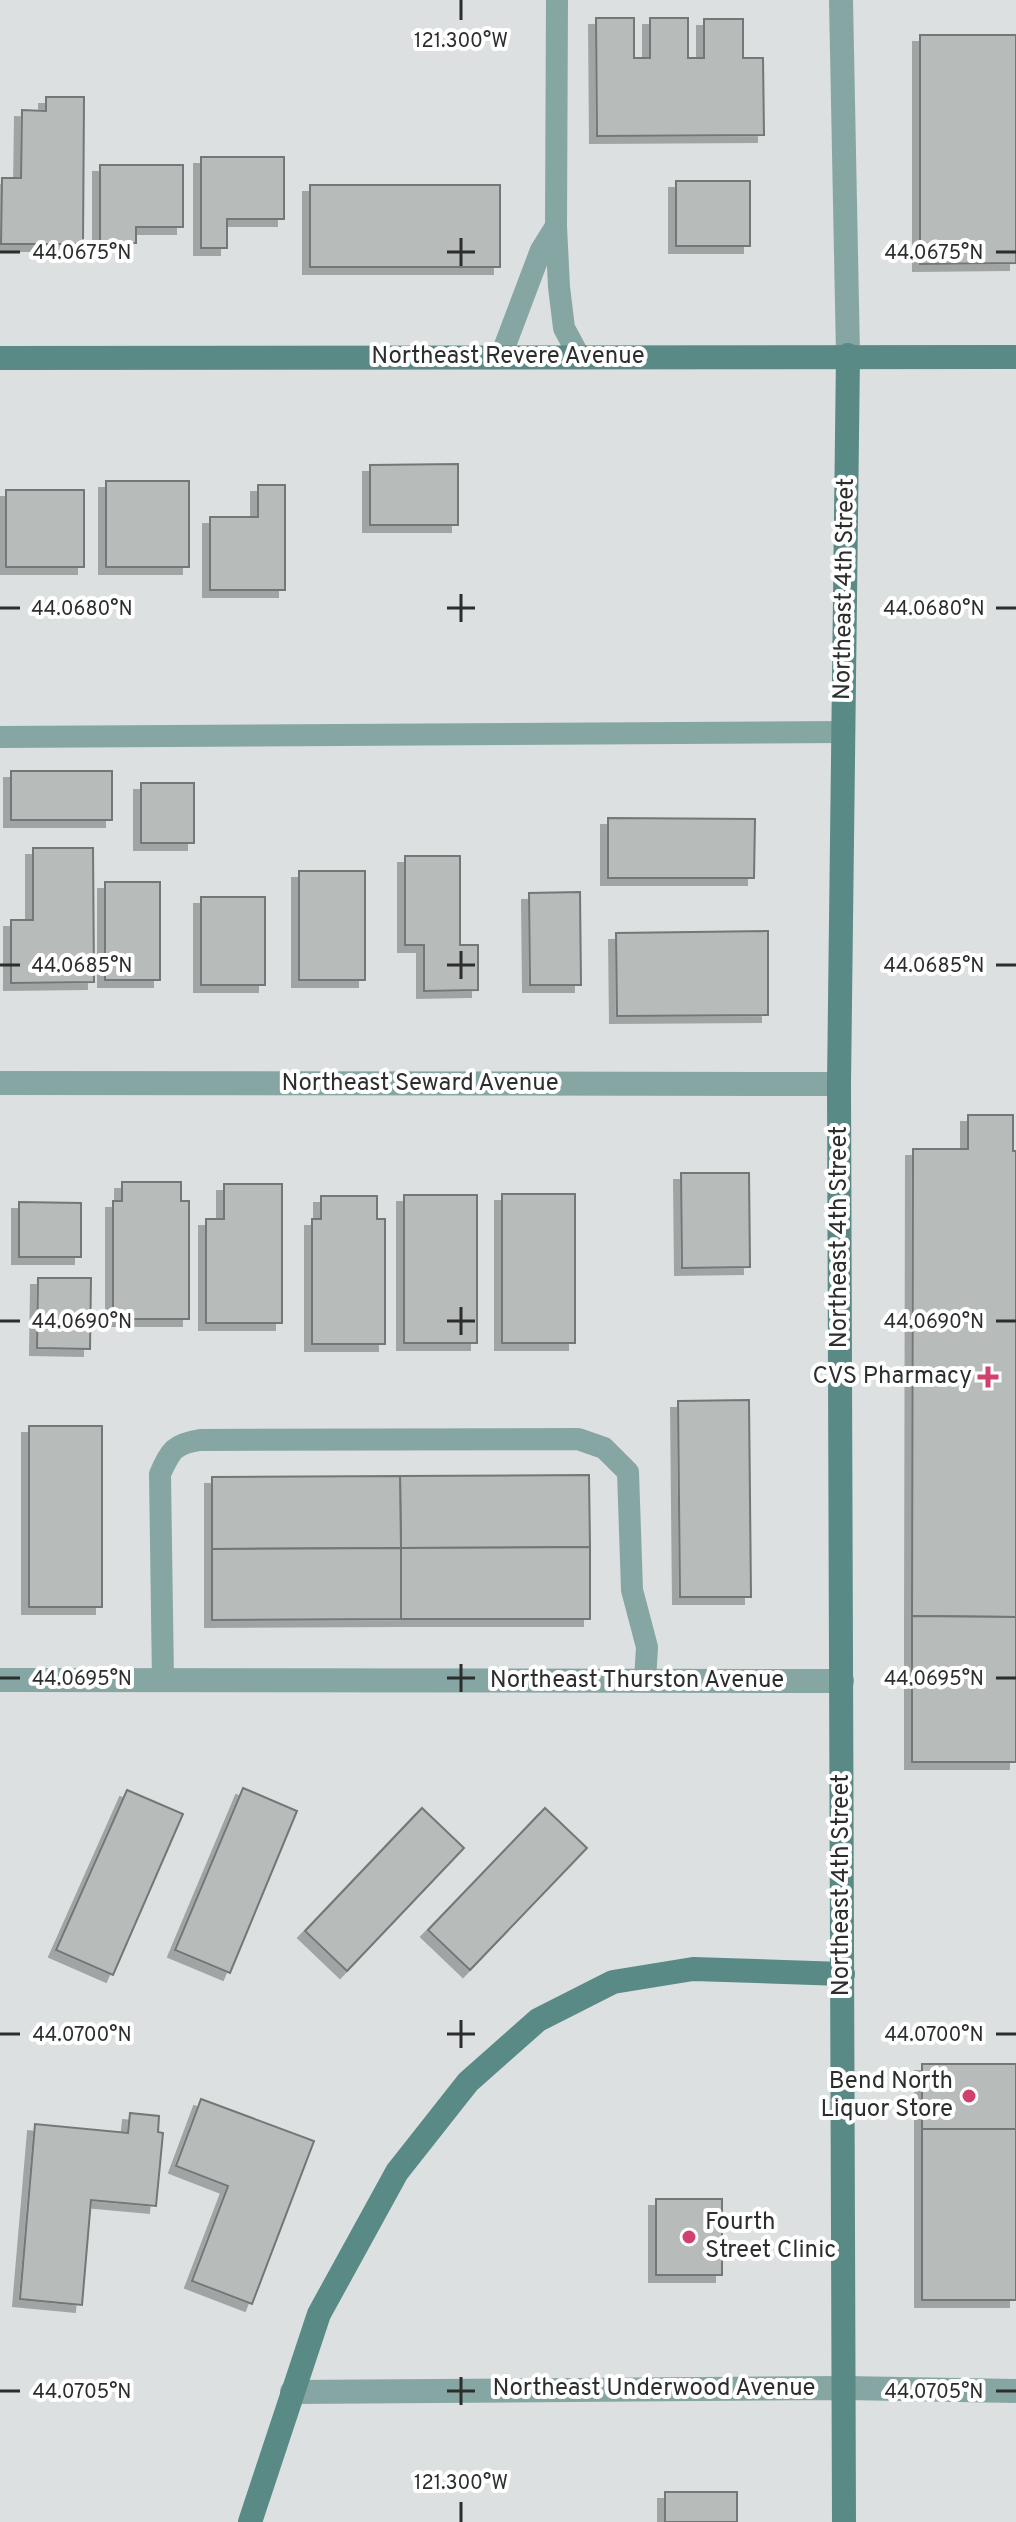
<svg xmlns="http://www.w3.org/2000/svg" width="1016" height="2522" viewBox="0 0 1016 2522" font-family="Overpass,sans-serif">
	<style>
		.building { fill: #b7bbba; stroke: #737776; stroke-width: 2; filter: url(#shadow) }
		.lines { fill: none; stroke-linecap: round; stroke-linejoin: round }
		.lane { stroke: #86a6a3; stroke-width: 22 }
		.street { stroke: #86a6a3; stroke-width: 24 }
		.secondary { stroke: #598a86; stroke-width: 24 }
		.ticks { fill: none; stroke: #2c2d2d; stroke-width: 3 }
		.poi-dot { fill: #d0426d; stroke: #fff; stroke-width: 3 }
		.labels { text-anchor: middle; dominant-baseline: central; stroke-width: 8; stroke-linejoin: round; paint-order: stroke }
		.street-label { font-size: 24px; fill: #2c2d2d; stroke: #fff }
		.poi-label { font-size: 24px; fill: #2c2d2d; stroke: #fff; text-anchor: end }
		.ticks-label { font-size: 20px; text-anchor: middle; fill: #2c2d2d; stroke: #fff; stroke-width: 8; stroke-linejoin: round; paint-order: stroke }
	</style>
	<defs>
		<filter id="shadow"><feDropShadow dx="-7" dy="7" stdDeviation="0" flood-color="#0004"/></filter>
	</defs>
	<rect width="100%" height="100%" fill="#dce0e0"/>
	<!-- building -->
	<g class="building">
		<path d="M596,18H634V58H650V18H688V58H704V19H743V58H763L764,135L597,136Z"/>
		<path d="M920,35H1016V263L920,264Z"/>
		<path d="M46,97H84L83,244H1L2,178H21L22,110L46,111Z"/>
		<path d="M201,157H284V219H227V248H201Z"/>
		<path d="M100,165H183V227H136V243H100Z"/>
		<rect x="676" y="181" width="74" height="65"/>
		<rect x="310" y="185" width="190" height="82"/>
		<path d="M458,464V525H370V465Z"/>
		<rect x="106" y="481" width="83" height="86"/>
		<path d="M258,485H285V590H210V517H258Z"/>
		<rect x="6" y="490" width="78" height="77"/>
		<rect x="11" y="771" width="101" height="49"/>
		<rect x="141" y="783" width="53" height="60"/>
		<path d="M608,818L755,819L754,878H608Z"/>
		<path d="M33,848H93L94,982L11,983V920H33Z"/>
		<path d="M405,856H460V945H478V990L424,991V945H405Z"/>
		<rect x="299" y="871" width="66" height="109"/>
		<rect x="105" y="882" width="55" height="98"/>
		<path d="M580,892L581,985H530L529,893Z"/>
		<rect x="201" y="897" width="64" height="88"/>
		<path d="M768,931V1015L617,1016L616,933Z"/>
		<path d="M968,1115H1013V1151H1016V1617L912,1616L913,1149H968Z"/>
		<path d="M681,1173H749L750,1267L682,1268Z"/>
		<path d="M122,1182H181V1201H189V1319H113V1201H122Z"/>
		<path d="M224,1184H282V1323H206V1219H224Z"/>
		<rect x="502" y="1194" width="73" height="149"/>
		<rect x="404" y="1195" width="73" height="148"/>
		<path d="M321,1196H377V1219H385V1344H312V1219H321Z"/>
		<path d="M19,1202L81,1203V1257H19Z"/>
		<path d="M38,1278H91L90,1349L37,1348Z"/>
		<path d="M749,1400L751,1597H680L678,1401Z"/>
		<rect x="29" y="1426" width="73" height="181"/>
		<path d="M589,1475L590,1547L401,1548L400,1476Z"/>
		<path d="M400,1476L401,1548L212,1549V1477Z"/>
		<path d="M590,1547V1619H401V1548Z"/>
		<path d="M401,1548V1619L212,1620V1549Z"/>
		<path d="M912,1616L1016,1617V1762H912Z"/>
		<path d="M243,1788L297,1811L230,1973L175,1950Z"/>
		<path d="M127,1790L183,1814L113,1975L56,1950Z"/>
		<path d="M422,1808L464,1848L347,1971L305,1931Z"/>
		<path d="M545,1808L587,1848L470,1970L428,1930Z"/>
		<rect x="922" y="2064" width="94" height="65"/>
		<path d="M201,2099L314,2141L252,2304L192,2281L228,2186L176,2166Z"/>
		<path d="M130,2113L159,2116L158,2132L163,2133L156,2206L91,2200L82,2305L20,2299L35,2124L128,2133Z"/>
		<rect x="922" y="2129" width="94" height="171"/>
		<rect x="656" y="2199" width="66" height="76"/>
		<rect x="665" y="2492" width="72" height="30"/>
	</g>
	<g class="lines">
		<!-- lane -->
		<g class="lane">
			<path d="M557,0L556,226L559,287L564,328L579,356"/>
			<path d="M501,356L541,250L556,226"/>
			<path d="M0,737L843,732"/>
			<path d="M163,1681L160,1474C171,1450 174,1444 200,1440L578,1439L604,1448L628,1472L632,1590L647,1647L645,1681"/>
		</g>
		<!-- street -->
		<g class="street">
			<path d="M841,0L848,355"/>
			<path d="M0,1083L839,1084"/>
			<path d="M0,1680L842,1681"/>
			<path d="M292,2392L844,2388L1016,2391"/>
		</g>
		<!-- secondary -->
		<g class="secondary">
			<path d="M0,358L1016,357"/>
			<path d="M250,2522L319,2314L397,2172L468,2082L538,2020L613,1982L693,1969L843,1974"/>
			<path d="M844,2522L839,1084L848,355"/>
		</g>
	</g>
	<!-- ticks -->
	<path class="ticks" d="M461,0V20M461,238V266M0,252H20M447,252H475M996,252H1016M461,594V622M0,608H20M447,608H475M996,608H1016M461,951V979M0,965H20M447,965H475M996,965H1016M461,1307V1335M0,1321H20M447,1321H475M996,1321H1016M461,1664V1692M0,1678H20M447,1678H475M996,1678H1016M461,2020V2048M0,2034H20M447,2034H475M996,2034H1016M461,2377V2405M0,2391H20M447,2391H475M996,2391H1016M461,2502V2522"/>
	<!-- markers -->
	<g class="poi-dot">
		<path d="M984 1365h8v8h8v8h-8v8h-8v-8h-8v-8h8z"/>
		<circle cx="969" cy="2096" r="8"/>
		<circle cx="689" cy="2237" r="8"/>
	</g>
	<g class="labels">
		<!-- street labels -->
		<g class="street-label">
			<text x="508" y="357">Northeast Revere Avenue</text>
			<text transform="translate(845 589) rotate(-89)">Northeast 4th Street</text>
			<text x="420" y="1084">Northeast Seward Avenue</text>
			<text transform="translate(840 1237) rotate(-90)">Northeast 4th Street</text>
			<text x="637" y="1681">Northeast Thurston Avenue</text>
			<text transform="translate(842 1885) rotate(-90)">Northeast 4th Street</text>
			<text x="654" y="2389">Northeast Underwood Avenue</text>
		</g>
		<!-- poi labels -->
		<g class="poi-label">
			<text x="972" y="1377">CVS Pharmacy</text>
			<text x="953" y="2082">Bend North<tspan x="953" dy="28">Liquor Store</tspan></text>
			<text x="705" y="2223" text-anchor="start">Fourth<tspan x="705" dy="28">Street Clinic</tspan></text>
		</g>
	</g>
	<g class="ticks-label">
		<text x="461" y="47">121.300°W</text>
		<text x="934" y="259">44.0675°N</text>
		<text x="82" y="259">44.0675°N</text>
		<text x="934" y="615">44.0680°N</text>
		<text x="82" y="615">44.0680°N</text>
		<text x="934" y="972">44.0685°N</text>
		<text x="82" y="972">44.0685°N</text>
		<text x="934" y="1328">44.0690°N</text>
		<text x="82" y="1328">44.0690°N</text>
		<text x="82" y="1685">44.0695°N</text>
		<text x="934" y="1685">44.0695°N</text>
		<text x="82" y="2041">44.0700°N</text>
		<text x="934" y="2041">44.0700°N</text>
		<text x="82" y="2398">44.0705°N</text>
		<text x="934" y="2398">44.0705°N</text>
		<text x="461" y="2489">121.300°W</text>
	</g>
</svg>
